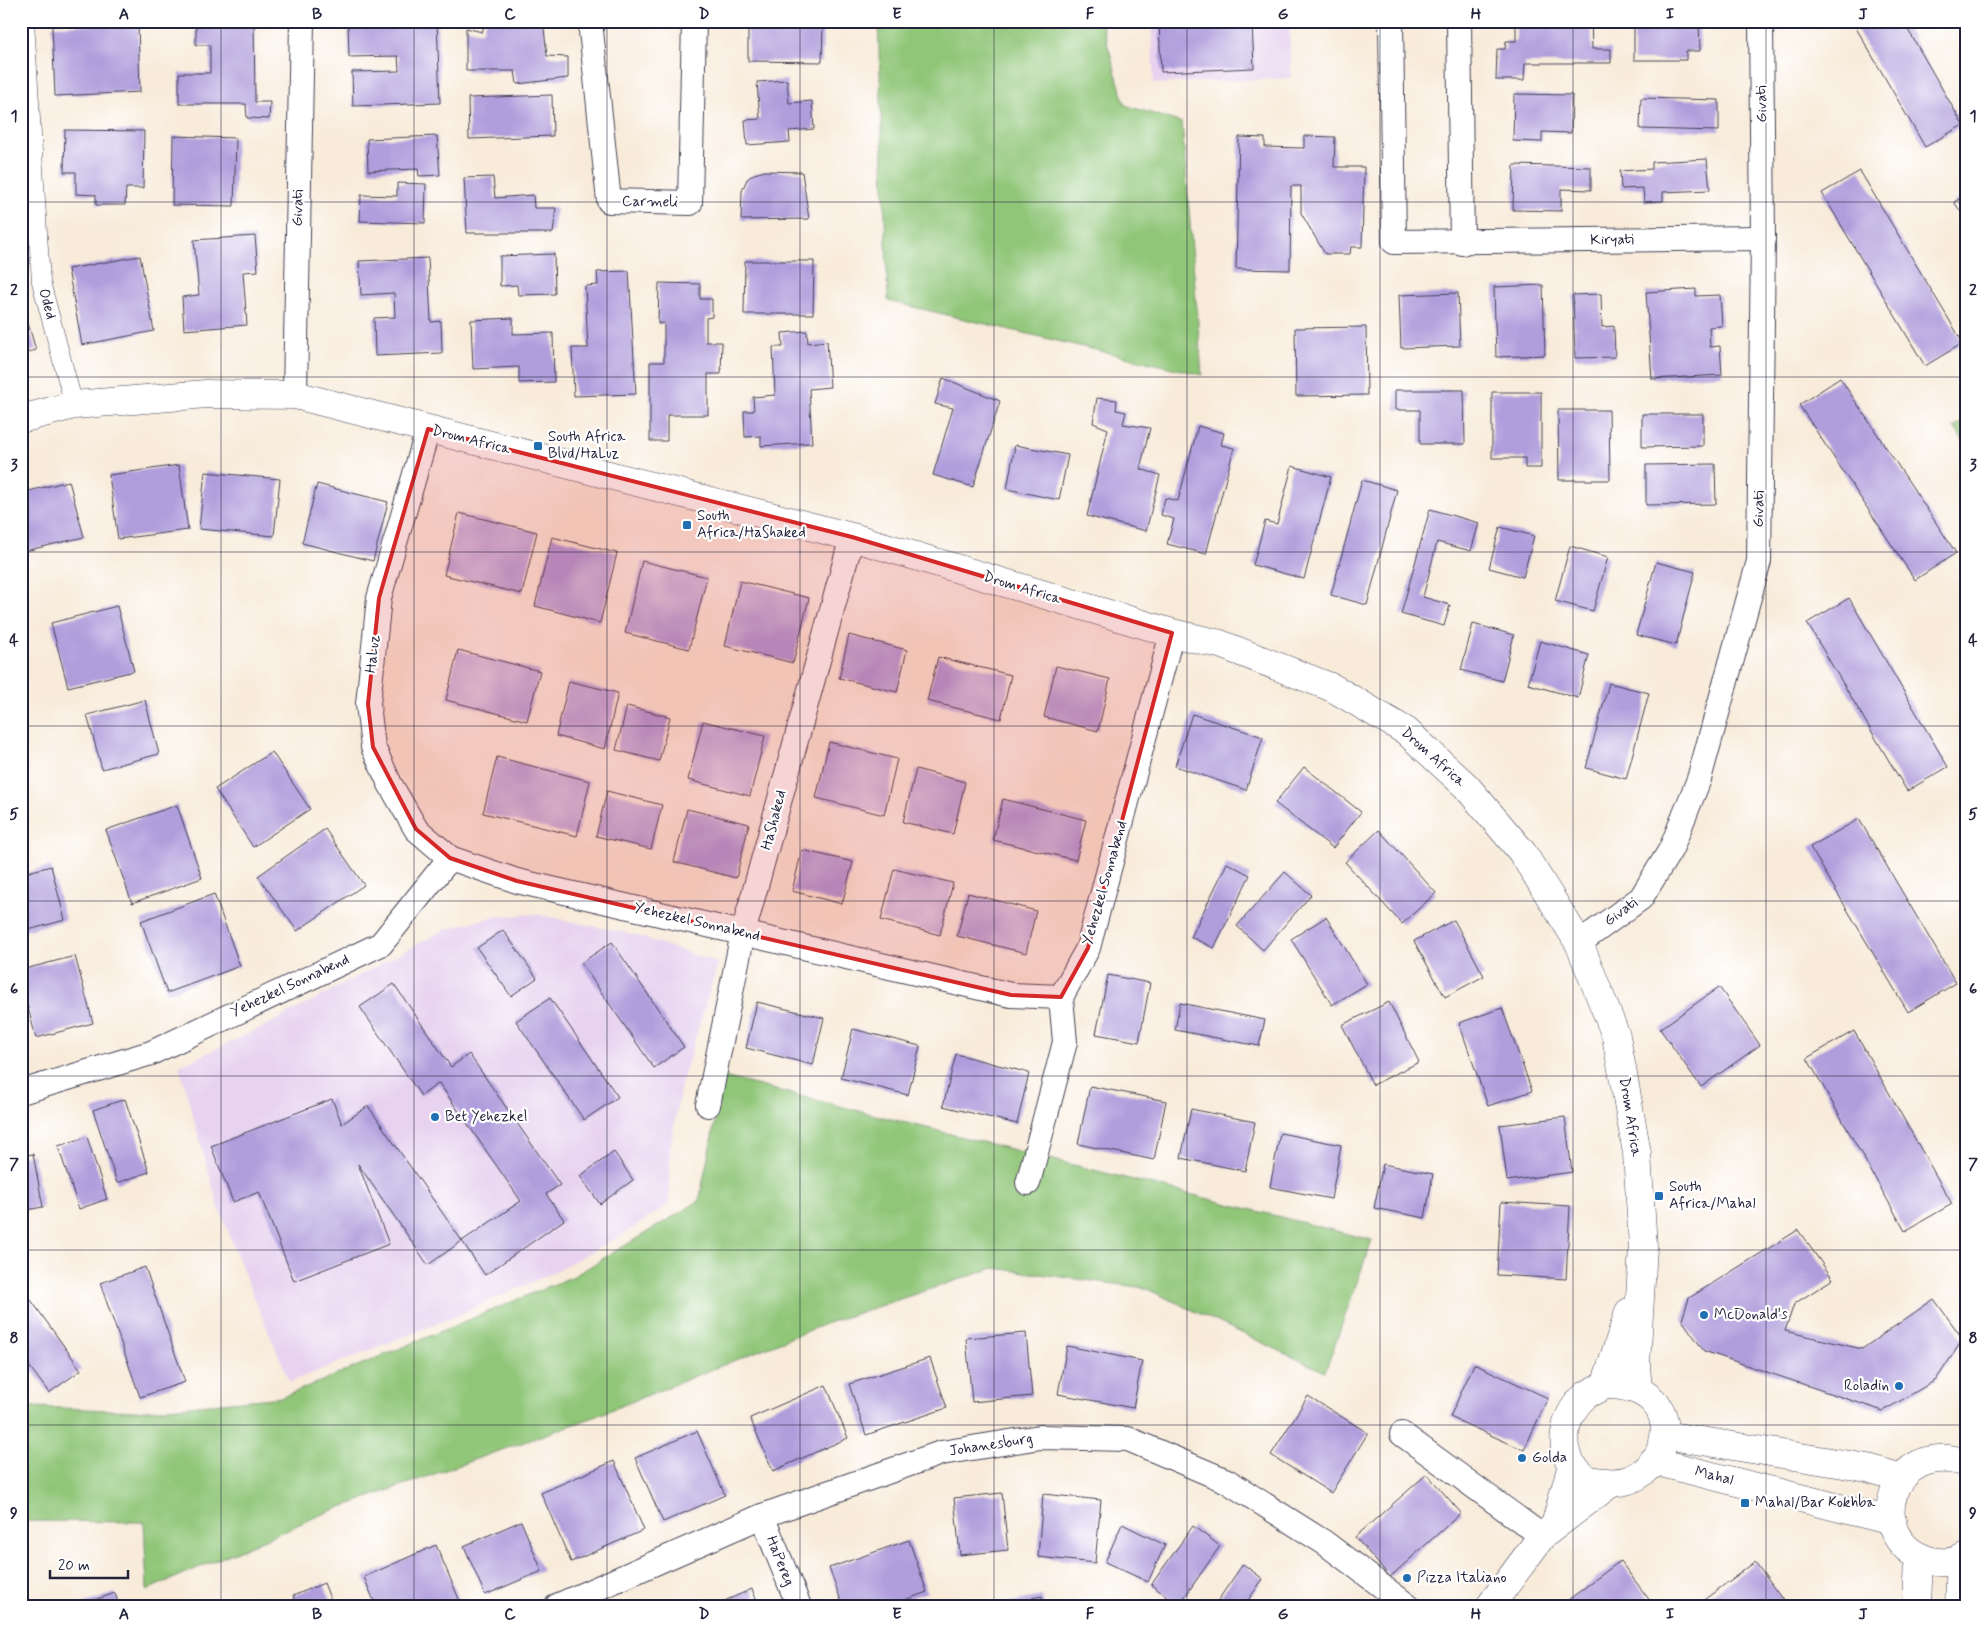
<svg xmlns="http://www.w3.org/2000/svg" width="1987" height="1627" viewBox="0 0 1987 1627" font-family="Mynerve,sans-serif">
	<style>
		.built { fill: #e7d2ef }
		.green { fill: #90c678; stroke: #59745a }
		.building { fill: #af9ddc }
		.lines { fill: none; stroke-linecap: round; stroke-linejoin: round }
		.pedestrian-casing { stroke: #424053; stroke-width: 19 }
		.minor-casing { stroke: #424053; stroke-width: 26 }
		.tertiary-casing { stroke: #424053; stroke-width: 29 }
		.secondary-casing { stroke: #424053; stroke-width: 29 }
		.pedestrian { stroke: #fff; stroke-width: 18 }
		.minor { stroke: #fff; stroke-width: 24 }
		.tertiary { stroke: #fff; stroke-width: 28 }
		.secondary { stroke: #fff; stroke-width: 28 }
		.marked { fill: #d62828; fill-opacity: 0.2; stroke: #d62828; stroke-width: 4; stroke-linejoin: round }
		.grid { fill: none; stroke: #22223b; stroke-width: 1; stroke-opacity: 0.55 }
		.poi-dot { fill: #1f6fb2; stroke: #fff; stroke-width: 2 }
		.labels { text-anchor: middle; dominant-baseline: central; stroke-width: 4.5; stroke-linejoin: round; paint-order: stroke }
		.street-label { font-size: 15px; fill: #22223b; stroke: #fff }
		.poi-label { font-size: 15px; fill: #22223b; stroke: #fff; text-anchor: start }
		.neatline { fill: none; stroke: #22223b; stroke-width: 2 }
		.grid-label { font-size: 16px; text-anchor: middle; font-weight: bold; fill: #22223b }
	</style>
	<rect width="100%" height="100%" fill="#fff"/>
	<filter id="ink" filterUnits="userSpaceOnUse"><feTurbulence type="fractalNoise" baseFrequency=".02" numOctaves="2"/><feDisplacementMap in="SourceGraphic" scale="10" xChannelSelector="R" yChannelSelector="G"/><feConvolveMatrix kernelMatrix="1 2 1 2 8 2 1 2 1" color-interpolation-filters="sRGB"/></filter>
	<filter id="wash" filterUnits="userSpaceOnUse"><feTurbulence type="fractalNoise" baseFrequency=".0096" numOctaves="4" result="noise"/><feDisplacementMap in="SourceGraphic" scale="20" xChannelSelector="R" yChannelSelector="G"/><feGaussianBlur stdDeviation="1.12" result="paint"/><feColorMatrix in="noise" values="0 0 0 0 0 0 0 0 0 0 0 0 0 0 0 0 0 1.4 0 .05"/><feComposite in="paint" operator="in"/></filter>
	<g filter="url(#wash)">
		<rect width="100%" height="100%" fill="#f8ebda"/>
		<!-- built -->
		<g class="built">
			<path d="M1151,21H1289L1291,78L1154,84Z"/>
			<path d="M536,914L635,935L718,963L681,1085L670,1149L669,1204L622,1235L546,1276L451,1318L290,1382L245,1276L217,1202L179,1066L267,1025L446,929L492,917Z"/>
		</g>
		<!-- green -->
		<g class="green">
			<path d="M878,21H1101L1125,105L1182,123L1202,375L888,301Z"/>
			<path d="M1966,419V445L1954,427Z"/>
			<path d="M724,1077L1372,1240L1325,1372L1145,1288L994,1268L825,1324L586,1420L325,1513L147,1590L144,1522L21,1521V1403L33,1407L137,1411L283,1397L574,1276L699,1201Z"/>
		</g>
		<g id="blocks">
			<!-- building -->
			<g class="building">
				<path d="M196,21H254L255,102H270L269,119L247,118L246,104H179V73H210V45H196Z"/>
				<path d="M348,21H437L440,103L353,106L352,72L399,71L398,56L349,57Z"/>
				<path d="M486,21H539L544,28L547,56L568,57V78L517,84L515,71H466V28L482,32Z"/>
				<path d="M748,21H823L822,62L748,61Z"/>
				<path d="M1159,21H1252L1254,68L1161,72Z"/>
				<path d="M1516,21H1591L1592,49H1611V63H1525L1524,80H1496L1497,49H1505L1506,41H1516Z"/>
				<path d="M1634,21H1699L1700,51H1686V60H1634Z"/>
				<path d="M1852,21H1903L1963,125L1925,147Z"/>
				<path d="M138,23L140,92L55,96L52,26Z"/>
				<path d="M787,80L789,103L812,101L814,129L789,131L790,142L747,145L745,120L760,119L757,82Z"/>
				<path d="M1514,94L1572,95L1571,133L1542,132V142L1513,141Z"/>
				<path d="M552,95L553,136L469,139L468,98Z"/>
				<path d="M1641,98L1719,100V131L1640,129Z"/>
				<path d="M65,130L144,131L143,188H126L125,205H96V195L76,194V172H64Z"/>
				<path d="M173,136L236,138L234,206L172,205Z"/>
				<path d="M437,136L440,175L419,176L418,169L368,171L367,139Z"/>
				<path d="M1304,136L1335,137L1334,167H1364L1362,247H1351L1350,254H1325L1301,213V186H1291L1290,270L1236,269L1239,137L1265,138V147L1304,148Z"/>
				<path d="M1707,159L1710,190L1663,192V201L1644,202L1643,188L1621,189L1620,171L1652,169V162Z"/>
				<path d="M1514,165L1591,167V190L1561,189V211L1513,210Z"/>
				<path d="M765,171L802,172L809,219L741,220L742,191L747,179L754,174Z"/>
				<path d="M1860,171L1963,343L1925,366L1822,193Z"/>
				<path d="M493,177L495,198L533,195L534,208H556L553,233H467L464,178Z"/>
				<path d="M397,183L426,184L425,223L360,221L361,195L397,196Z"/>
				<path d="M1966,195V219L1954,202Z"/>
				<path d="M255,236L258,271L243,272L247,325L184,330L182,297L199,295L194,240Z"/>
				<path d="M554,254L555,294L518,295L517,285L500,286V256Z"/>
				<path d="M140,256L154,331L82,345L68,269Z"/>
				<path d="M428,258L431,322L441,321L442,353L375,356L374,318L395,317L394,293L361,295L359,261Z"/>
				<path d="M745,261H814L813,314H744Z"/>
				<path d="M629,271L636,394L574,396L572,348H588L585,286L598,285L597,272Z"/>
				<path d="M659,283L700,284V299H712V317L706,318V342H722L721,374H708V415H667V441H650V362H664V323L658,324Z"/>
				<path d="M1543,285L1545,355L1496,357L1494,287Z"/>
				<path d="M1696,289V296L1720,295L1722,326L1709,327L1710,347L1720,346L1722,375L1652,379L1646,292Z"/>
				<path d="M1458,293L1460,346L1401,348L1399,295Z"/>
				<path d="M1601,294L1602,327L1614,326L1615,357L1575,358L1573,295Z"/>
				<path d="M21,300L36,350L21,354Z"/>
				<path d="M513,318V334L553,333L554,382L519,383V367L473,369L471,320Z"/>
				<path d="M1366,327L1367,395L1296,396L1295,328Z"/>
				<path d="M807,331L808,343L827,341L830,387L809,389L812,443L761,446V436L745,437L744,411H754L753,397L775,395L773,347H783L782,333Z"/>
				<path d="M943,378L1000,401L973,487L933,475L953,408L935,404Z"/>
				<path d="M1840,378L1956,553L1915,580L1799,405Z"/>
				<path d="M1395,390H1464L1465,444H1420V410H1395Z"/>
				<path d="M1492,392H1541V468H1525V458H1492Z"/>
				<path d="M1097,398L1117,400L1116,410L1126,412L1123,424L1150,428L1140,469L1160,475L1146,531L1087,516L1108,429L1093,423Z"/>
				<path d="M1558,410H1609L1610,480H1559Z"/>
				<path d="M1642,414H1703V446L1642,447Z"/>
				<path d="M1198,426L1224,433L1221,445L1234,448L1206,554L1167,544L1174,519L1161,515L1165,498L1178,501Z"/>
				<path d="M1015,445L1068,455L1059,500L1007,489Z"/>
				<path d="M1715,464L1716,504L1646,505V465Z"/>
				<path d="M179,465L188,530L118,539L109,475Z"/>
				<path d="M1292,466L1331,477L1304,579L1253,565L1265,521L1277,524Z"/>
				<path d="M205,472L280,479L274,536L199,529Z"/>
				<path d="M1362,480L1397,490L1367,605L1331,595Z"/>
				<path d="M69,481L84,537L21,552V493Z"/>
				<path d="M317,484L388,502L373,561L302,543Z"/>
				<path d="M1430,509L1479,523L1471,551L1437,542L1423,597L1450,605L1444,626L1401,614Z"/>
				<path d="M459,513L537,532L522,594L444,575Z"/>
				<path d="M1500,527L1534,536L1523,577L1489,568Z"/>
				<path d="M552,537L617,553L600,623L535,606Z"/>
				<path d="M1570,546L1608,557L1593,611L1555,601Z"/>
				<path d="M642,561L707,577L689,649L625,633Z"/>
				<path d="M1656,562L1695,572L1676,645L1636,635Z"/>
				<path d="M740,581L809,598L793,663L725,646Z"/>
				<path d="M1849,598L1948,767L1907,791L1807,623Z"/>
				<path d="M117,606L134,671L68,687L51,623Z"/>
				<path d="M1473,624L1514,635L1502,681L1461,670Z"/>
				<path d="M849,635L907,650L897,692L839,678Z"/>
				<path d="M1540,641L1589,655L1578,698L1528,684Z"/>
				<path d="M458,650L540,671L527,721L446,700Z"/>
				<path d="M938,657L1011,675L1001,719L927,701Z"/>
				<path d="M1056,666L1110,679L1098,731L1044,717Z"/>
				<path d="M569,681L618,693L605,749L556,736Z"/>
				<path d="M1609,683L1649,693L1626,779L1586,768Z"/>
				<path d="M145,700L159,754L102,769L87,715Z"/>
				<path d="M627,706L670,717L659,761L616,750Z"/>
				<path d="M1192,714L1263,737L1246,790L1175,766Z"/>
				<path d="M703,721L765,736L750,796L688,780Z"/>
				<path d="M829,742L897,759L884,815L816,798Z"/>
				<path d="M272,752L310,809L253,847L215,789Z"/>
				<path d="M497,757L590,781L577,836L483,813Z"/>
				<path d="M1304,767L1361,812L1333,848L1275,803Z"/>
				<path d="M916,769L965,782L953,834L903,822Z"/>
				<path d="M607,791L662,805L651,849L596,836Z"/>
				<path d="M1003,799L1086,820L1076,860L993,840Z"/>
				<path d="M177,805L202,878L132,903L106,830Z"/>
				<path d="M687,809L749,824L736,878L674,862Z"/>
				<path d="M1859,819L1956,983L1908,1012L1810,847Z"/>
				<path d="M325,829L364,885L297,931L258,876Z"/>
				<path d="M1379,830L1436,893L1402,924L1345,862Z"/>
				<path d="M802,850L853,862L842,904L792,891Z"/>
				<path d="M1227,863L1250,875L1214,948L1191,937Z"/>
				<path d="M51,866L65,920L21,932V874Z"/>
				<path d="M894,869L953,883L940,935L881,920Z"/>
				<path d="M1285,872L1311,895L1263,950L1237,926Z"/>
				<path d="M968,893L1036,911L1026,953L957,936Z"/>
				<path d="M214,894L240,966L167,993L141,921Z"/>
				<path d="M1326,917L1367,984L1332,1005L1291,939Z"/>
				<path d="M1454,920L1484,976L1445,997L1414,941Z"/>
				<path d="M503,930L537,978L511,996L477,948Z"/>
				<path d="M612,942L684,1047L654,1068L581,963Z"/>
				<path d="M75,956L93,1023L36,1038L21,981V970Z"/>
				<path d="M1108,975L1150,983L1139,1042L1096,1034Z"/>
				<path d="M394,984L451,1067L469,1054L560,1185L546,1194L564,1220L485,1275L462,1241L521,1201L439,1083L421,1096L360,1007Z"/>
				<path d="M1719,987L1760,1045L1701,1087L1660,1029Z"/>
				<path d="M550,998L618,1097L584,1120L516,1021Z"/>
				<path d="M757,1002L824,1018L813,1065L746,1048Z"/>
				<path d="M1389,1002L1419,1062L1373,1085L1342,1025Z"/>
				<path d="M1180,1003L1265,1020L1259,1046L1175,1030Z"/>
				<path d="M1502,1008L1532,1091L1488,1106L1459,1023Z"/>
				<path d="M853,1029L920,1046L908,1095L841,1078Z"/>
				<path d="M1854,1031L1952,1204L1905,1231L1807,1058Z"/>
				<path d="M956,1054L1029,1073L1017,1124L943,1106Z"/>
				<path d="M1090,1086L1166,1101L1154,1160L1078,1144Z"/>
				<path d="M125,1099L149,1172L117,1183L93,1110Z"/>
				<path d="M332,1099L342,1124L368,1106L462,1241L428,1265L358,1164L389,1244L294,1281L259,1192L233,1202L211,1146Z"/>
				<path d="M1191,1109L1255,1122L1245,1171L1181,1158Z"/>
				<path d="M1565,1117L1572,1172L1507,1181L1500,1125Z"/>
				<path d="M1280,1133L1341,1145L1331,1199L1270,1187Z"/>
				<path d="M87,1137L107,1199L79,1209L58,1146Z"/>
				<path d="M614,1152L633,1180L600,1204L580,1176Z"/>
				<path d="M33,1154L43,1207L21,1211V1156Z"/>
				<path d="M1383,1164L1433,1174L1425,1218L1374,1208Z"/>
				<path d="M1501,1202L1570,1206L1566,1279L1497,1275Z"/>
				<path d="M1798,1230L1833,1279L1794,1304L1785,1331L1862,1349L1934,1299L1963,1339L1936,1380L1883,1411L1704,1351L1682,1320L1689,1298Z"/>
				<path d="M145,1267L185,1382L140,1397L100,1283Z"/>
				<path d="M21,1286L81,1370L49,1393L21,1355Z"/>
				<path d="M1026,1333L1032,1396L972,1402L966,1338Z"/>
				<path d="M1067,1346L1142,1361L1133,1408L1058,1394Z"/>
				<path d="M930,1358L947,1408L866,1435L849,1384Z"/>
				<path d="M1474,1364L1548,1398L1524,1450L1450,1417Z"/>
				<path d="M826,1385L848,1438L773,1471L750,1418Z"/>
				<path d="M1308,1396L1368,1433L1331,1493L1271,1455Z"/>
				<path d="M697,1431L725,1495L663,1522L635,1458Z"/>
				<path d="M614,1461L644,1530L571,1562L541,1493Z"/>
				<path d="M1427,1474L1461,1513L1390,1577L1355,1537Z"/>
				<path d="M1002,1493L1008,1550L960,1555L954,1498Z"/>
				<path d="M1043,1494L1101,1500L1095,1563L1038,1557Z"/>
				<path d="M521,1521L542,1571L485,1595L464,1546Z"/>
				<path d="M1122,1524L1165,1545L1148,1582L1105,1562Z"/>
				<path d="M1193,1526L1220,1546L1179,1605L1151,1585Z"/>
				<path d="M909,1540L927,1592L888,1606H843L829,1568Z"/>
				<path d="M436,1545L462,1606H376L364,1577Z"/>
				<path d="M1620,1561L1654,1606H1560Z"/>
				<path d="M1755,1562L1787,1606H1698L1697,1605Z"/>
				<path d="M1243,1564L1263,1579L1244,1606H1214Z"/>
				<path d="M324,1583L333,1606H297L293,1596Z"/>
				<path d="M752,1589L759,1606H713Z"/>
				<path d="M115,1593L119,1606H80V1605Z"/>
				<path d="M1042,1596L1044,1606H997V1605Z"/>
			</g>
		</g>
	</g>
	<g filter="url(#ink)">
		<use href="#blocks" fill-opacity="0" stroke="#424053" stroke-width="1"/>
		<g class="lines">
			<defs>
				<path id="pedestrian" d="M25,21L41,282L74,405"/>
				<g id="minor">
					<path d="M590,21L609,201L690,203L694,21"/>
					<path d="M1391,21L1394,242L1763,238"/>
					<path d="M1459,21L1462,243"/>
					<path d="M295,395L302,21"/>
					<path d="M428,429L379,598L368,704L373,747L390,784L416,829L450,858"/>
					<path d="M1579,943L1641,898L1671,849L1699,779L1759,561L1763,238L1761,21"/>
					<path d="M21,1092L151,1053L381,944L450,858L517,881L1011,995L1061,997L1088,948L1172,633"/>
					<path d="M708,1105L743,933L852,537"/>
					<path d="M1028,1183L1065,1042L1061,997"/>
					<path d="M1402,1434L1542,1536"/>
					<path d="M762,1516L799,1606"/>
					<path d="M557,1606L762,1516L941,1453L1040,1437L1128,1439L1227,1481L1325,1543L1408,1606"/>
				</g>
				<g id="tertiary">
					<path d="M21,419L74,405L206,394L295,395L852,537L1172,633L1220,644L1333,688L1406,731L1466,786L1522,852L1579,943L1616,1036L1637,1153L1643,1247L1636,1365L1638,1390"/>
					<path d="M1605,1385C1697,1384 1671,1490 1605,1482C1596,1481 1590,1482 1583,1476C1580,1473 1575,1469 1572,1465C1557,1444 1566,1412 1585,1396C1590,1392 1598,1389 1605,1385Z"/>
					<path d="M1605,1385L1629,1312"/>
					<path d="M1665,1435L1868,1468L1901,1478"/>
					<path d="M1653,1461L1892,1521"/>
					<path d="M1555,1525L1572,1465"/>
					<path d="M1490,1606L1542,1536L1611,1483"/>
				</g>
				<g id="secondary">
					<path d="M1966,1463C1892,1437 1860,1538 1928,1560C1940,1564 1955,1563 1966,1556"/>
					<path d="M1917,1606L1919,1557"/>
					<path d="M1959,1606L1961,1559"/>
				</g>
			</defs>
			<!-- pedestrian casing -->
			<use href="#pedestrian" class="pedestrian-casing"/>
			<!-- minor casing -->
			<use href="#minor" class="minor-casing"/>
			<!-- tertiary casing -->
			<use href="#tertiary" class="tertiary-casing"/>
			<!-- secondary casing -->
			<use href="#secondary" class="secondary-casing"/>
			<!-- pedestrian -->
			<use href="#pedestrian" class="pedestrian"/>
			<!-- minor -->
			<use href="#minor" class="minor"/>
			<!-- tertiary -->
			<use href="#tertiary" class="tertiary"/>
			<!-- secondary -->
			<use href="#secondary" class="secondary"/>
		</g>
	</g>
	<!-- marked area -->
	<path class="marked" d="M428,429L852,537L1172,633L1088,948L1061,997L1011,995L517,881L450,858L416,829L373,747L368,704L379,598Z"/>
	<!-- grid -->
	<path class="grid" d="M221,21V1606M414,21V1606M607,21V1606M800,21V1606M994,21V1606M1187,21V1606M1380,21V1606M1573,21V1606M1766,21V1606M21,202H1966M21,377H1966M21,552H1966M21,726H1966M21,901H1966M21,1076H1966M21,1250H1966M21,1425H1966"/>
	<!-- markers -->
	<g class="poi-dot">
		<rect x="533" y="441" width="10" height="10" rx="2.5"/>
		<rect x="682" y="520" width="10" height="10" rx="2.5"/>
		<circle cx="435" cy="1117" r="5"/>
		<rect x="1654" y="1191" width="10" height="10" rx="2.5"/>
		<circle cx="1704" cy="1315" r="5"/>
		<circle cx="1899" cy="1386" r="5"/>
		<circle cx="1522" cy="1458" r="5"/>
		<rect x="1740" y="1498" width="10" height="10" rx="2.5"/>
		<circle cx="1407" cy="1578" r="5"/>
	</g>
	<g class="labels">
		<!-- street labels -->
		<g class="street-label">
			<text transform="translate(1762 104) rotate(-91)">Givati</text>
			<text transform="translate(650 202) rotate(1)">Carmeli</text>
			<text transform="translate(298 208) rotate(-89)">Givati</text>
			<text transform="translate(1612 240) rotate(-1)">Kiryati</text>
			<text transform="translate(47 304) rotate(75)">Oded</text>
			<text transform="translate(471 440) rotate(14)">Drom Africa</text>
			<text transform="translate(1759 509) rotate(-89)">Givati</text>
			<text transform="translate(1022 588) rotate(17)">Drom Africa</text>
			<text transform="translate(373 654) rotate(-84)">HaLuz</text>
			<text transform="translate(1433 757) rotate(42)">Drom Africa</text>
			<text transform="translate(774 820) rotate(-75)">HaShaked</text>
			<text transform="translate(1105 883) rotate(-74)">Yehezkel Sonnabend</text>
			<text transform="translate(1621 912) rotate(-37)">Givati</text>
			<text transform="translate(697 922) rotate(13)">Yehezkel Sonnabend</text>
			<text transform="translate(290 986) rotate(-25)">Yehezkel Sonnabend</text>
			<text transform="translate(1630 1117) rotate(81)">Drom Africa</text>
			<text transform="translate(991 1445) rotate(-9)">Johanesburg</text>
			<text transform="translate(1714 1476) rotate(14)">Mahal</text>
			<text transform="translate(780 1561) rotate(68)">HaPereg</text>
		</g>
		<!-- poi labels -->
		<g class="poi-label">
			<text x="548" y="437">South Africa<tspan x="548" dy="17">Blvd/HaLuz</tspan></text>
			<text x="697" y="516">South<tspan x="697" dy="17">Africa/HaShaked</tspan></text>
			<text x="445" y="1117">Bet Yehezkel</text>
			<text x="1669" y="1187">South<tspan x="1669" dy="17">Africa/Mahal</tspan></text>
			<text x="1714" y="1315">McDonald's</text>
			<text x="1889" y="1386" text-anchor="end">Roladin</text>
			<text x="1532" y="1458">Golda</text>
			<text x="1755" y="1503">Mahal/Bar Kokhba</text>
			<text x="1417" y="1578">Pizza Italiano</text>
		</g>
	</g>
	<!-- margin -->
	<rect width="1987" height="1627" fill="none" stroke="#fff" stroke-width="55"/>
	<!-- scale -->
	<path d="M50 1570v8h78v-8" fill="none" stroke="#22223b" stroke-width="2.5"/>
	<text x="58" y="1570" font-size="15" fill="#22223b" stroke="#ffffff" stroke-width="4" paint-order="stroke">20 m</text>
	<rect x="28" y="28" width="1932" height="1572" class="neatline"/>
	<g class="grid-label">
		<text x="124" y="19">A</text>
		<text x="317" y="19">B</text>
		<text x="510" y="19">C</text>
		<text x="704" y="19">D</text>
		<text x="897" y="19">E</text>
		<text x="1090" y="19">F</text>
		<text x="1283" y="19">G</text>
		<text x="1476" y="19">H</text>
		<text x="1670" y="19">I</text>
		<text x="1863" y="19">J</text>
		<text x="14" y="121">1</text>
		<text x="1973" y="121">1</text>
		<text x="14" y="295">2</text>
		<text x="1973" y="295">2</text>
		<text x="14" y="470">3</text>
		<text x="1973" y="470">3</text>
		<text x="14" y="645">4</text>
		<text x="1973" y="645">4</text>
		<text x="14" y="819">5</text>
		<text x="1973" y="819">5</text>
		<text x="14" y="994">6</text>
		<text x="1973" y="994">6</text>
		<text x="14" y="1169">7</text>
		<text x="1973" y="1169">7</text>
		<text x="14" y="1343">8</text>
		<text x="1973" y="1343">8</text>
		<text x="14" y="1518">9</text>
		<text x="1973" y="1518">9</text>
		<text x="124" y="1619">A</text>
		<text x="317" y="1619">B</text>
		<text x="510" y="1619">C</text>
		<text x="704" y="1619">D</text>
		<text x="897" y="1619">E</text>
		<text x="1090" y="1619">F</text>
		<text x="1283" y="1619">G</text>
		<text x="1476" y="1619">H</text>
		<text x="1670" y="1619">I</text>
		<text x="1863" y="1619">J</text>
	</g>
</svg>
